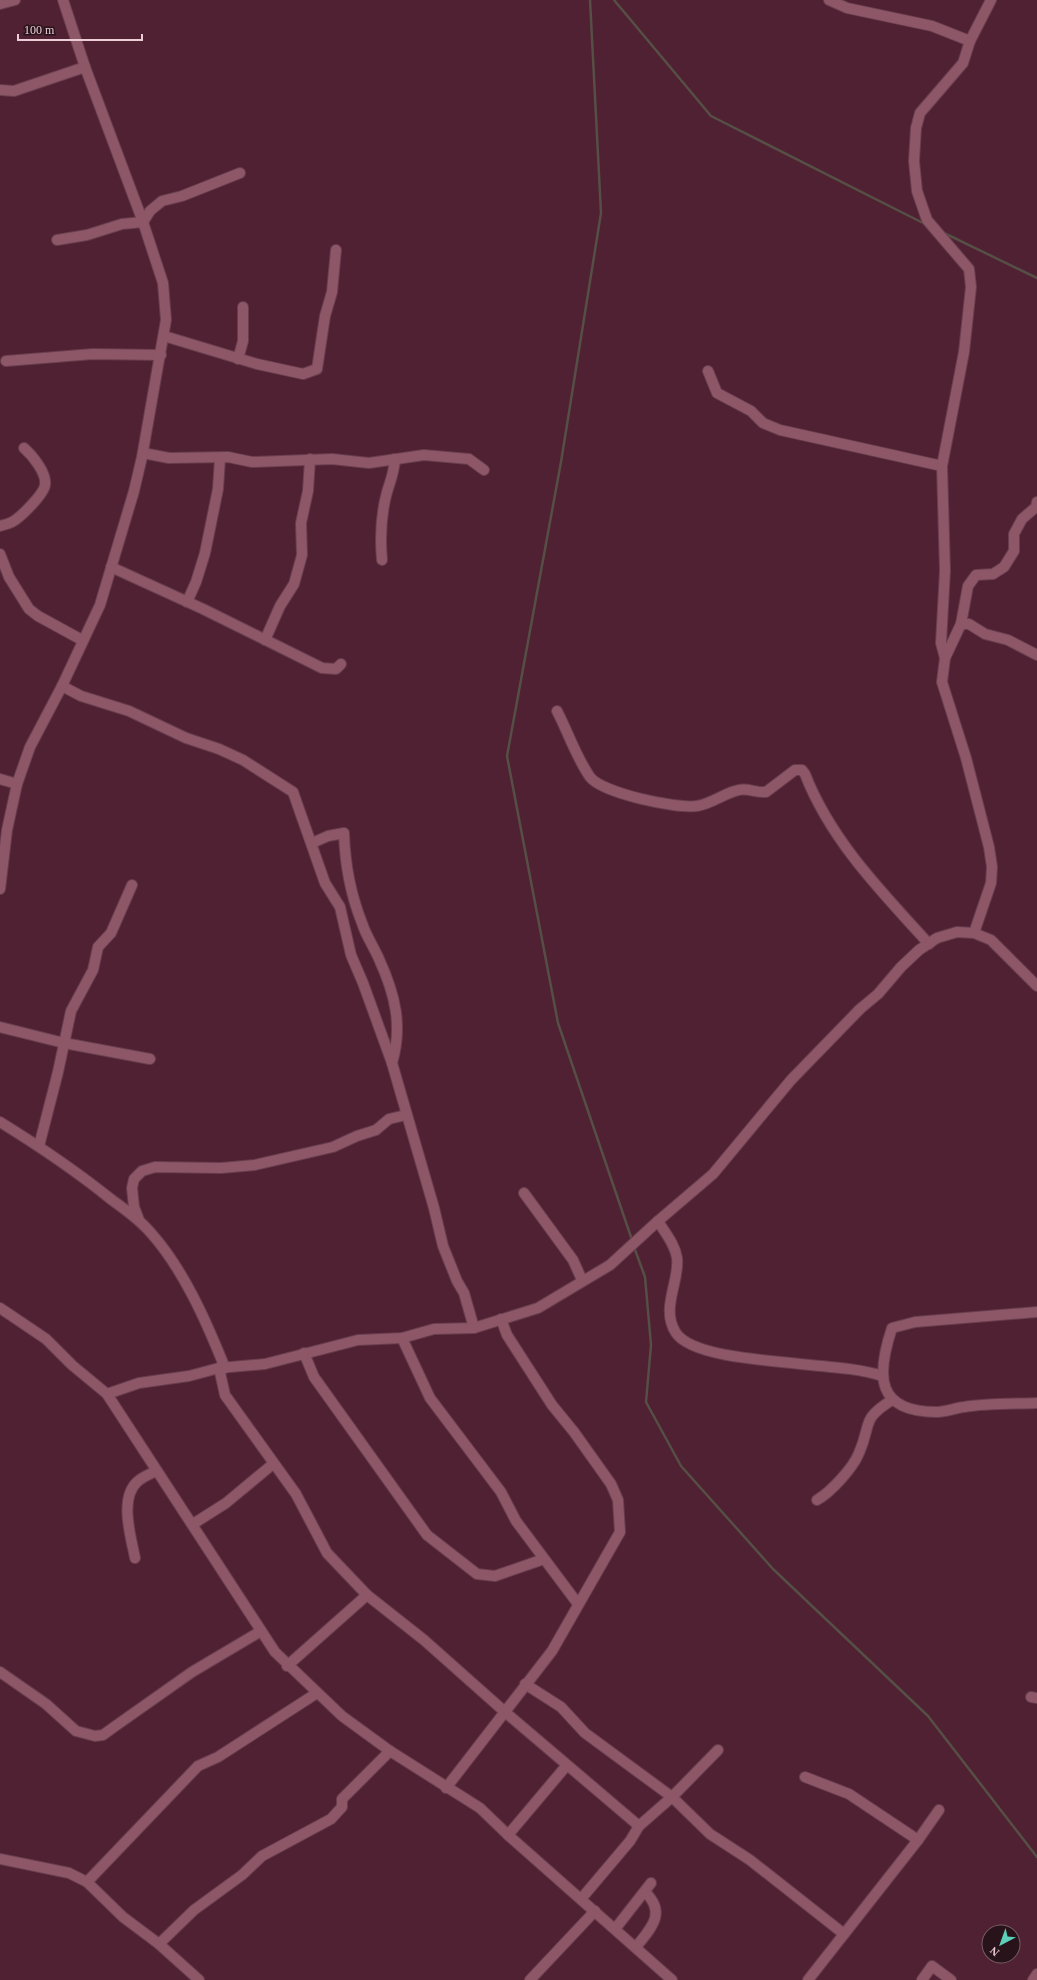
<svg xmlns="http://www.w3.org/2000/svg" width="1037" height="1980" viewBox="0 0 1037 1980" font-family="'Times New Roman',serif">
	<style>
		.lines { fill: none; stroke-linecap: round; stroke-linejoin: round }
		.stream { stroke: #564f46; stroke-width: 2.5 }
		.minor-casing { stroke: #683e4e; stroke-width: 12 }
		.minor { stroke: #8d5768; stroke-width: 10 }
	</style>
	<rect width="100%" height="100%" fill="#502132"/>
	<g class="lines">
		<!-- stream -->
		<g class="stream">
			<path d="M590,0L601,213L561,462L507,756L558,1023L632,1240"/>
			<path d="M614,0L711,116L925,224"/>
			<path d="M944,233L1037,278"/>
			<path d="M634,1247L645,1277L651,1345L646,1402L681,1466L773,1569L928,1716L1037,1857"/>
		</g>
		<defs>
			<g id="minor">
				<path d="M829,0L847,8L932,26L970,41L963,63L920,113L916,128L914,161L917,191L927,220L969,269L971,287L964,352L942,466L945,571L941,643L945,658L942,682L966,758L989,847L992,867L991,883L974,933"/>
				<path d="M0,4L15,0"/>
				<path d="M970,41L991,0"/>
				<path d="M0,90L14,91L85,67"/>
				<path d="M57,240L87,235L122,224L143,222L150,211L162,201L182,196L240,173"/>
				<path d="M164,336L257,364L303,374L317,369L325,316L332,292L336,250"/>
				<path d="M238,359L243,341V307"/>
				<path d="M6,361L93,354L161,355"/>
				<path d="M708,371L717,393L751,411L763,423L780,430L942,466"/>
				<path d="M143,453L169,458L228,457L252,462L332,459L369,463L424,455L469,459L484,470"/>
				<path d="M0,526C4,525 8,524 12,522C20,518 44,494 45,485C47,473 32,455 24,448"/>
				<path d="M0,554L9,577L29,609L38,616L82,640"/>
				<path d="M382,560C380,538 381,514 387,492C391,479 394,473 395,459"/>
				<path d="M111,567L203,609L322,668L336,669L341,664"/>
				<path d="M187,602L196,582L205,553L218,489L220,458"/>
				<path d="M961,624L968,586L976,575L993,574L1004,567L1014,551V534L1022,519L1036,507L1037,502"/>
				<path d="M265,640L280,606L294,584L302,555L301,523L308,491L310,459"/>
				<path d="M945,658L961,624H969L985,634L1008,640L1037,655"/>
				<path d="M62,686L81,696L129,711L186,738L219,749L243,760L293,792L325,883L340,907L351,955L363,983L392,1063L434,1208L443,1246L457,1281L464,1293L474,1328"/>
				<path d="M557,711C568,732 576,757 590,777C602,793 676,809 697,806C712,804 726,792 739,790C748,788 757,793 766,792L795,770H802L805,774C831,841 882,892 929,944"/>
				<path d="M0,779L17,784"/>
				<path d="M312,843L328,836L344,833C345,865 350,893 362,923C366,936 374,947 379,959C395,994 403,1026 392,1063"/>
				<path d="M0,889L7,830L17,784L30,747L62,686L100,605L134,491L142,457L166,320L163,283L143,222L85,67L63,0"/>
				<path d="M0,1027L64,1043L150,1059"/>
				<path d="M0,1122C39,1146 76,1171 112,1200C126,1210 140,1220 151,1233C184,1270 207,1323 225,1368"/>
				<path d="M39,1146L58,1072L71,1011L93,970L98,947L111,933L132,885"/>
				<path d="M524,1193L573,1260L582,1280"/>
				<path d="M139,1220L134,1207L132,1188L134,1179L142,1171L155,1167L221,1168L255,1165L333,1147L357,1136L376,1130L389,1119L406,1115"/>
				<path d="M658,1221C665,1233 675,1244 677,1258C680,1281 660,1309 676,1333C699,1367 840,1360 882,1376"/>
				<path d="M0,1308L46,1339L72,1365L107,1394L275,1652L342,1716L390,1751L480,1808L508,1835L672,1980"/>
				<path d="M1037,1312L915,1322L892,1328C876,1376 876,1412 937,1412C946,1412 955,1408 964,1407C988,1403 1013,1404 1037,1403"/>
				<path d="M402,1338L430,1398L501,1492L516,1521L578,1604"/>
				<path d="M304,1353L314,1377L427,1535L477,1574L495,1576L544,1559"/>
				<path d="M219,1368L225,1395L296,1494L327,1553L367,1595L424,1640L505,1712L639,1826"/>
				<path d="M107,1394L139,1383L189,1376L219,1368L265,1364L358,1340L402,1338L434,1329L474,1328L538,1308L610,1265L658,1221L713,1174L791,1080L860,1009L878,994L901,967L919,950L937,938L957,932L974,933L991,940L1037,986"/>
				<path d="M817,1500C831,1492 853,1468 859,1453C872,1424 860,1420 892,1400"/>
				<path d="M193,1524L226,1503L273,1464"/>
				<path d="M135,1558C131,1537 119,1499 137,1482C142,1477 150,1474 156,1471"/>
				<path d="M287,1666L367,1595"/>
				<path d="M0,1672L46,1704L76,1731L95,1736L103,1735L114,1727L192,1672L261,1631"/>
				<path d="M525,1684L561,1707L585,1733L672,1797L710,1834L750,1860L844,1934"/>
				<path d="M1031,1697L1037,1698"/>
				<path d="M805,1777L849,1794L918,1840"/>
				<path d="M446,1788L552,1651L620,1532L618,1500L611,1484L574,1432L552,1405L507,1335L501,1319"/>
				<path d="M508,1835L567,1765"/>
				<path d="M0,1859L69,1873L87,1882L123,1917L159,1944L199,1980"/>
				<path d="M87,1882L198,1766L218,1757L317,1693"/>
				<path d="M581,1899L630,1841L639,1826L672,1797L718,1750"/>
				<path d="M615,1929L651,1883"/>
				<path d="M159,1944L194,1910L242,1875L262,1856L331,1819L342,1807V1799L390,1751"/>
				<path d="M636,1947C651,1928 667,1913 645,1892"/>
				<path d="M530,1980L595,1911"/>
				<path d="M808,1980L918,1840L939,1810"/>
				<path d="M922,1980L932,1966L951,1980"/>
				<path d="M1033,1980L1037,1974"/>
			</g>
		</defs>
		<!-- minor casing -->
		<use href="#minor" class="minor-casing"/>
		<!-- minor -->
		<use href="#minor" class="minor"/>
	</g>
	<!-- north arrow -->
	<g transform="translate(1001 1944) rotate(221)"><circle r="19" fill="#29131a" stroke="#775d65"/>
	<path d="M0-3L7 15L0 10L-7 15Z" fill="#5dceb9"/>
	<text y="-6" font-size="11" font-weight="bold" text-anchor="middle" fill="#ecccd5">N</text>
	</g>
	<!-- scale -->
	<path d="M18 34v6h124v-6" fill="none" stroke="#ecccd5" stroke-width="2"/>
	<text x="24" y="34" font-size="12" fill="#ecccd5" stroke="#29131a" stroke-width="3" paint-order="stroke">100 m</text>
</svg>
